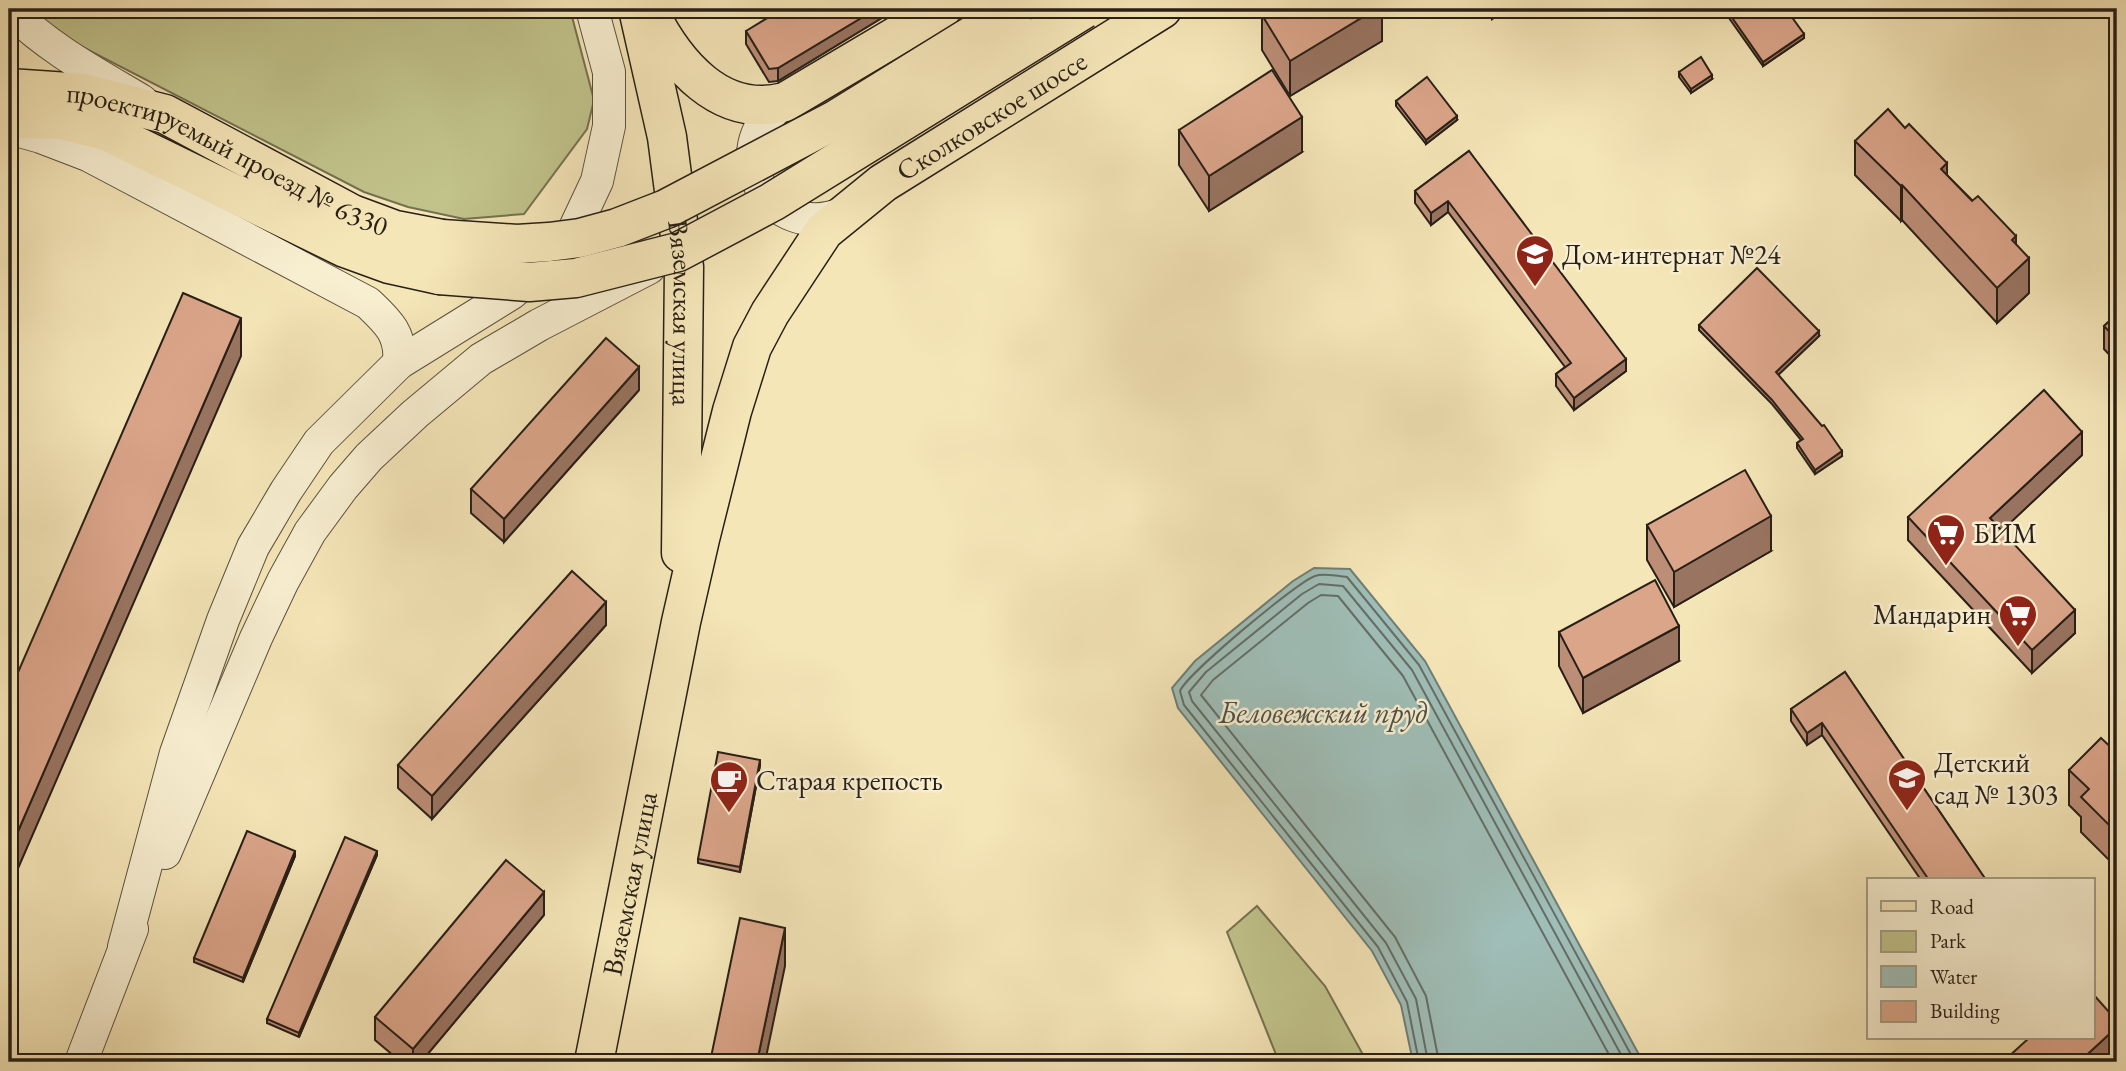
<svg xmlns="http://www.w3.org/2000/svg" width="2126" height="1071" viewBox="0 0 2126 1071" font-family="'EB Garamond',serif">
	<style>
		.green { fill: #c1c38b; stroke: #747151; stroke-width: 2 }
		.water { fill: #9fbeb7; stroke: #6f7e77; stroke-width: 2 }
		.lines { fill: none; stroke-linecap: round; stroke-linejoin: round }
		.shore { stroke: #646e67; stroke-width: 2 }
		.minor-casing { stroke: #5b513f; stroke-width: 34 }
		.major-casing { stroke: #281f17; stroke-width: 41 }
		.minor { stroke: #f8efd1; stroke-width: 32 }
		.major { stroke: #f5e6b8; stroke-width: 38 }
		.major-bridge-casing { stroke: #281f17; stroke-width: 41; stroke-linecap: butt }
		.major-bridge { stroke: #f5e6b8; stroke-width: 38 }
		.wall { fill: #bc8e77; stroke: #281f17; stroke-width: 2 }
		.shaded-wall { fill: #997461; stroke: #281f17; stroke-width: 2 }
		.building { fill: #dba58a; stroke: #281f17; stroke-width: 2 }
		.labels { text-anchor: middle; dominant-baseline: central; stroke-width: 5; stroke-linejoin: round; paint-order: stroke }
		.street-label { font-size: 28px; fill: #281f17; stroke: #f8efd1 }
		.poi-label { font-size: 28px; fill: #281f17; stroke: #f8efd1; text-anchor: start }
		.water-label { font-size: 30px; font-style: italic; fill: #4c4f47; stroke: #f8efd1 }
	</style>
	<rect width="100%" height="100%" fill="#f5e6b8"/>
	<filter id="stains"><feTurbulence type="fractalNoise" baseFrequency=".00286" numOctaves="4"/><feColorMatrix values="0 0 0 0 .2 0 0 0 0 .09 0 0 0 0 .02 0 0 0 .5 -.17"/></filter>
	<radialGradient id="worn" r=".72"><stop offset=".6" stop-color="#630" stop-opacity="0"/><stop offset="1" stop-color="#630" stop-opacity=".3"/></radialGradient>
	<!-- green -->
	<g class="green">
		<path d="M30,9H570L594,100L587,129L524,214L464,219L408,207L364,192L59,35Z"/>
		<path d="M1257,906L1325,986L1367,1062H1279L1227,932Z"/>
	</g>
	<!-- water -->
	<path class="water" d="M1314,568L1350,569L1425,661L1643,1062H1413L1401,1005L1372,951L1178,708L1172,688L1195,661L1293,581Z"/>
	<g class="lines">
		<!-- shore -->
		<g class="shore">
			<path d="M1419,1062L1407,1002L1378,947L1184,705L1180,691C1187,674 1297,582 1315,576C1323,573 1339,576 1347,577L1419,665L1635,1062"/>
			<path d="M1428,1062L1416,999L1386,943L1192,701L1189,692L1206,672L1302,594L1319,584L1343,586L1412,670L1625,1062"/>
			<path d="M1439,1062L1426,996L1395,937L1201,695L1213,680L1308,603L1321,595L1338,596L1403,676L1613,1062"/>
		</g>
		<defs>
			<g id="minor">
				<path d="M9,9C48,48 95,73 142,101"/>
				<path d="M785,102C715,149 770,246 846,212"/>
				<path d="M9,128L41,137L88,155L368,303C387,321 402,334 399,363"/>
				<path d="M165,853L256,638L283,581L310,532L343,487L369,457L415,414L481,359L539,325L649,268"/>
				<path d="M124,947L176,753L223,620L253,547L286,491L319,442L399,363L512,293L549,261L574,230L597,181L609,126V72L592,9"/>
				<path d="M81,1062L132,929"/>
			</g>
			<g id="major">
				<path id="s1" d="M638,9L667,137L684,267L681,553"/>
				<path d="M649,12C675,64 720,119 785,102L942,9"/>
				<path id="s2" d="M9,88L83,93L165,114L352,214L395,230L442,239"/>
				<path d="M9,119L62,120L106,131L345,248L389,264L439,275"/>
				<path id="s3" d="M594,1062L681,622L700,539L732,411L752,347L770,313L824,231L883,183L1162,9"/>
			</g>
		</defs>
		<!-- minor casing -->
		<use href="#minor" class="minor-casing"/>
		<!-- major casing -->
		<use href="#major" class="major-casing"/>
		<!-- minor -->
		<use href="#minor" class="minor"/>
		<!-- major -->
		<use href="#major" class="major"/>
		<defs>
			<g id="major-bridge">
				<path d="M442,239L517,244L549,242L580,238L617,228L666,209L837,119L1015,9"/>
				<path d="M439,275L529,282L576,278L678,252L772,202L1084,9"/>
			</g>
		</defs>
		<!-- major-bridge casing -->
		<use href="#major-bridge" class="major-bridge-casing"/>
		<!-- major-bridge -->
		<use href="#major-bridge" class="major-bridge"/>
	</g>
	<!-- wall -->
	<g class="wall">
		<path d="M890,9V13L778,81L769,82L746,44V31Z"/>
		<path d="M1382,9V41L1290,96L1262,50V15Z"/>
		<path d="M1485,9H1506L1492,19Z"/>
		<path d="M1724,9H1786L1804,38L1763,66L1724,11Z"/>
		<path d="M1679,72L1712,79L1691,93L1679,77Z"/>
		<path d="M1396,101L1457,120L1426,144L1396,106Z"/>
		<path d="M1179,130L1302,152L1209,211L1179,165Z"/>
		<path d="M1855,141L1947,175L2016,244L2029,293L1997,323L1902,220L1901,221L1855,175Z"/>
		<path d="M1469,151L1626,371L1574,410L1556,386V374L1565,367L1448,212L1431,225L1415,203V191Z"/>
		<path d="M2117,314V363L2104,349V326Z"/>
		<path d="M1699,325L1819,336L1778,375L1842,456L1815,474L1797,448V443L1801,440L1772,404L1699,330Z"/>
		<path d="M639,390L504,542L471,513V489Z"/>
		<path d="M2082,455L2001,531L2075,633L2032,673L1908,540V517Z"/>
		<path d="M1647,525L1771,551L1674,607L1647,560Z"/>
		<path d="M606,625L432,819L398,788V765Z"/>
		<path d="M1559,632L1679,661L1583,713L1559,666Z"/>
		<path d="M1845,672L1986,880H1921L1822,735L1807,745L1791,721V709Z"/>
		<path d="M2117,753V853L2109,860L2081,832V817L2069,805V770Z"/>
		<path d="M760,765L740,872L698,863V859Z"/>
		<path d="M377,855L299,1037L267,1023V1019Z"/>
		<path d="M295,856L243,982L194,962V958Z"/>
		<path d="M544,915L421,1062H401L375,1040V1017Z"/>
	</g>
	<!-- shaded-wall -->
	<g class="shaded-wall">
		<path d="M876,9H890V13L778,81V68Z"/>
		<path d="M1376,9H1382V41L1290,96V61Z"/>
		<path d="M1492,9H1506L1492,19Z"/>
		<path d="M1804,34V38L1763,66V62Z"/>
		<path d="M1712,75V79L1691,93V89Z"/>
		<path d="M1457,116V120L1426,144V140Z"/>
		<path d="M1302,117V152L1209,211V176Z"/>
		<path d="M1947,163V198L1941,169Z"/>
		<path d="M1902,185V220L1901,221V186Z"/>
		<path d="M1448,201V212L1431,225V213Z"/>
		<path d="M2016,236V270L2029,258V293L1997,323V288L2012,240Z"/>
		<path d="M241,318V356L9,889V852Z"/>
		<path d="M1819,331V336L1776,377V372Z"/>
		<path d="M1626,359V371L1574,410V398Z"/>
		<path d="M639,367V390L504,542V519Z"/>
		<path d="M2082,432V455L1990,542V518Z"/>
		<path d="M1842,451V456L1815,474V470Z"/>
		<path d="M1771,516V551L1674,607V572Z"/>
		<path d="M606,602V625L432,819V796Z"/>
		<path d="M2075,610V633L2032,673V650Z"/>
		<path d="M1679,626V661L1583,713V678Z"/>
		<path d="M1822,723V735L1807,745V733Z"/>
		<path d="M760,760V765L740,872V867Z"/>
		<path d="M2117,817V852L2109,860V825Z"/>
		<path d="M295,851V856L243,982V978Z"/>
		<path d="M377,851V855L299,1037V1033Z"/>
		<path d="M544,892V915L421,1062H413V1049Z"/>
		<path d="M785,928V966L765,1062H757Z"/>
		<path d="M2117,1027V1062H2079Z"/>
	</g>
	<!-- building -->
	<g class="building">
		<path d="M782,9H876L778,68L769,69L746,31Z"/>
		<path d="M1272,9H1376L1290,61L1262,15Z"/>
		<path d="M1726,9H1786L1804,34L1763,62Z"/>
		<path d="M1701,57L1712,75L1691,89L1679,72Z"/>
		<path d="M1272,70L1302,117L1209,176L1179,130Z"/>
		<path d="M1427,77L1457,116L1426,140L1396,101Z"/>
		<path d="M1888,109L1905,128L1909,124L1947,163L1941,169L1972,201L1978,196L2016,236L2012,240L2029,258L1997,288L1902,185L1901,186L1855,141Z"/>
		<path d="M1469,151L1626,359L1574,398L1556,374L1571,363L1448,201L1431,213L1415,191Z"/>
		<path d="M1757,268L1819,331L1776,372L1822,426L1824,425L1842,451L1815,470L1797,443L1803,439L1772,400L1699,325Z"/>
		<path d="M183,293L241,318L9,852V693Z"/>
		<path d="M2117,314V340L2104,326Z"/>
		<path d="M606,338L639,367L504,519L471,489Z"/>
		<path d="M2044,390L2082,432L1990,518L2075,610L2032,650L1908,517Z"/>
		<path d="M1745,470L1771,516L1674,572L1647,525Z"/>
		<path d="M572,571L606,602L432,796L398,765Z"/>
		<path d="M1655,580L1679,626L1583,678L1559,632Z"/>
		<path d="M1845,672L1986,880H1929L1822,723L1807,733L1791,709Z"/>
		<path d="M2101,738L2117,753V818L2109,825L2081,797L2089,789L2069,770Z"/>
		<path d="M718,752L760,760L740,867L698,859Z"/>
		<path d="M247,831L295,851L243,978L194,958Z"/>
		<path d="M345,837L377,851L299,1033L267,1019Z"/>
		<path d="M506,860L544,892L413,1049L375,1017Z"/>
		<path d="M740,918L785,928L757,1062H710Z"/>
		<path d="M2093,994L2117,1021V1027L2079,1062H2010L2006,1059L2029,1038H2093Z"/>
	</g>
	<!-- icons -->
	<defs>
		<symbol id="school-pin" viewBox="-11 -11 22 30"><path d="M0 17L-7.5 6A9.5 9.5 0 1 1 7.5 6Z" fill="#8f2418" stroke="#f8efd1"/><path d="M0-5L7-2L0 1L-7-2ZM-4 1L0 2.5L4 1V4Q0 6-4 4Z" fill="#fff"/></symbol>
		<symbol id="supermarket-pin" viewBox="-11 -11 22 30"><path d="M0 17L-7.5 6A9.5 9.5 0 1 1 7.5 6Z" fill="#8f2418" stroke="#f8efd1"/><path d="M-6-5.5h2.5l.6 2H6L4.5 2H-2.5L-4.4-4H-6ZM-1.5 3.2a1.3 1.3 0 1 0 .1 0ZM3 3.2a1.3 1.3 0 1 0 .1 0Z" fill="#fff"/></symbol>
		<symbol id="cafe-pin" viewBox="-11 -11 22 30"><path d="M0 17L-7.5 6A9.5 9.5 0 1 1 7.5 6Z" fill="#8f2418" stroke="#f8efd1"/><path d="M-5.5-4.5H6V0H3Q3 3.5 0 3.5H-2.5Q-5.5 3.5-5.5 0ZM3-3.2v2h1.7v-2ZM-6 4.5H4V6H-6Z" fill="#fff"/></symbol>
	</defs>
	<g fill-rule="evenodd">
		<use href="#school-pin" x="1513" y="232" width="44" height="60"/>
		<use href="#supermarket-pin" x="1924" y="511" width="44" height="60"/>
		<use href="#supermarket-pin" x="1996" y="592" width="44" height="60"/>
		<use href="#school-pin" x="1885" y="756" width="44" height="60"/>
		<use href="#cafe-pin" x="707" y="758" width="44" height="60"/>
	</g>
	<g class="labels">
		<!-- street labels -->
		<g class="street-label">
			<text stroke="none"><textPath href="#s3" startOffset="1073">Сколковское шоссе</textPath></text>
			<text stroke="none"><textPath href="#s2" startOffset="233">проектируемый проезд № 6330</textPath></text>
			<text stroke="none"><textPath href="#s1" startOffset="308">Вяземская улица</textPath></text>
			<text stroke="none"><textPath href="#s3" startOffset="182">Вяземская улица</textPath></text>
		</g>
		<!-- poi labels -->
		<g class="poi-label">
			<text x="1562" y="254">Дом-интернат №24</text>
			<text x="1973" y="533">БИМ</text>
			<text x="1991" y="614" text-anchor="end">Мандарин</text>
			<text x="1934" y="762">Детский<tspan x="1934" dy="32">сад № 1303</tspan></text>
			<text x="756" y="780">Старая крепость</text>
		</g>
		<!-- water labels -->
		<g class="water-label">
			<text x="1323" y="712">Беловежский пруд</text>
		</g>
	</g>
	<!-- margin -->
	<rect width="2126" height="1071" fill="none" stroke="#f5e6b8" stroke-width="35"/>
	<rect x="10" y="10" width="2105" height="1050" fill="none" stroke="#281f17" stroke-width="3.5"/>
	<rect x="18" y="18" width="2091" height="1036" fill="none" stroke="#281f17" stroke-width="2"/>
	<!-- legend -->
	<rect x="1867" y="878" width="228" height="161" fill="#f8efd1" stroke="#a59c87" stroke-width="2"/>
	<rect x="1881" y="901" width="35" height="10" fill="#f5e6b8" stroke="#a59c87" stroke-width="2"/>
	<text x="1930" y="914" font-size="21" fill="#281f17">Road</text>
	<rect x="1881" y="931" width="35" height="21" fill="#c1c38b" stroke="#a59c87" stroke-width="2"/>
	<text x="1930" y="948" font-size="21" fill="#281f17">Park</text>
	<rect x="1881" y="966" width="35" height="21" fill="#9fbeb7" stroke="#a59c87" stroke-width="2"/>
	<text x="1930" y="984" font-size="21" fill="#281f17">Water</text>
	<rect x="1881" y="1001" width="35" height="21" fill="#dba58a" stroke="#a59c87" stroke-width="2"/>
	<text x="1930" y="1018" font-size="21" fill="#281f17">Building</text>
	<rect width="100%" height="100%" filter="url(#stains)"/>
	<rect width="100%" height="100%" fill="url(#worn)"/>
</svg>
